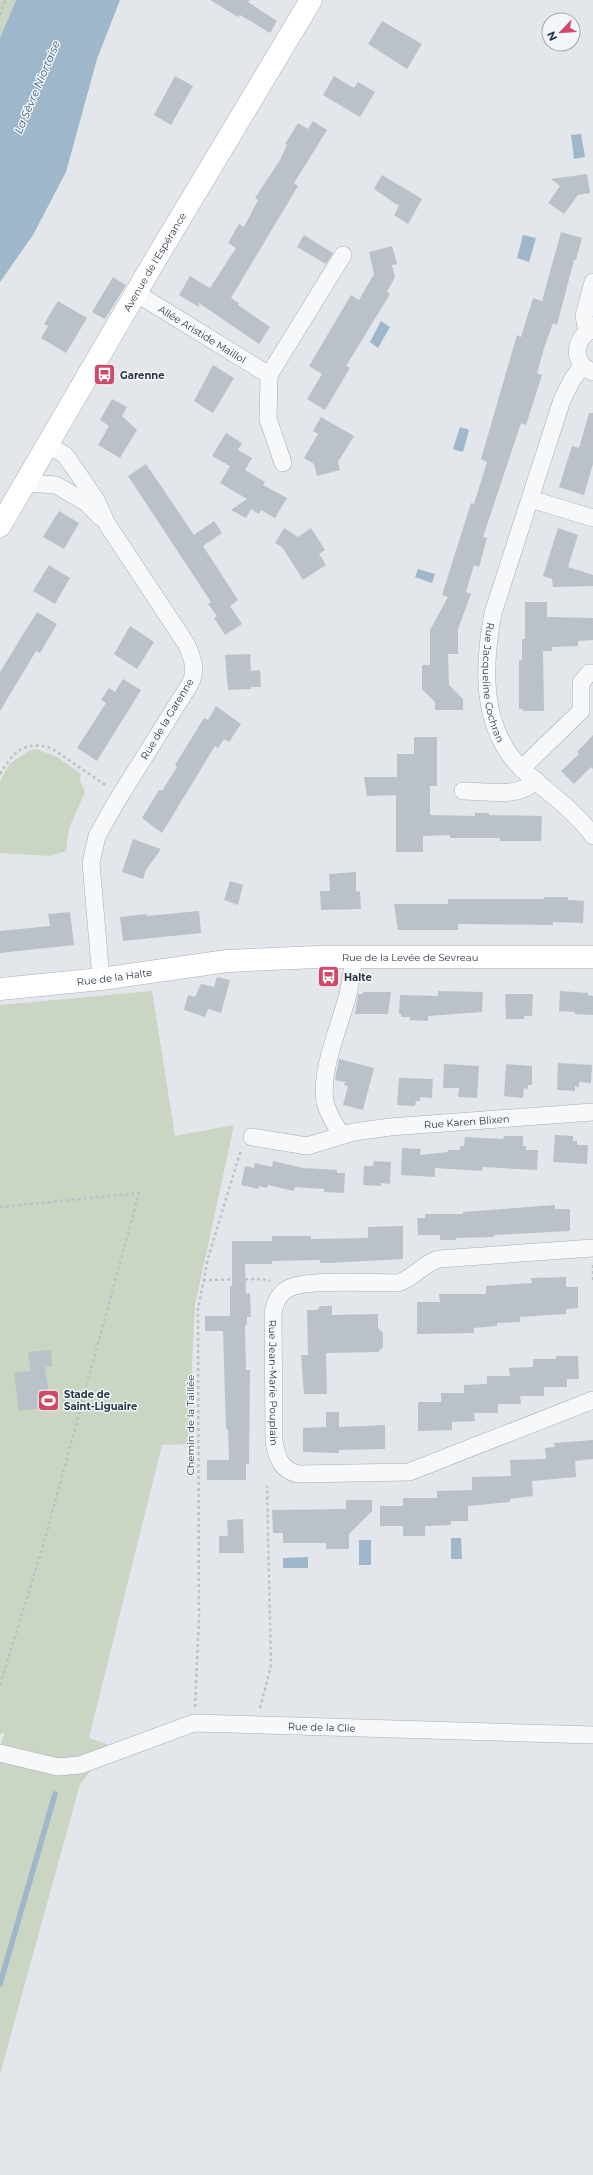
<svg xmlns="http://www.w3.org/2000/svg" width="593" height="2175" viewBox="0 0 593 2175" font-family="Montserrat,sans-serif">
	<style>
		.green { fill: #cad5c4 }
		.water { fill: #9fb7cb }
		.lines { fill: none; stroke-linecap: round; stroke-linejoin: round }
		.stream { stroke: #9fb7cb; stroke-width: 5.5 }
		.building { fill: #bac1c9 }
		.street-casing { stroke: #a8aeb6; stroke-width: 18 }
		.secondary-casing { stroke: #a8aeb6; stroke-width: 23 }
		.path { stroke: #bdc2c7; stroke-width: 2.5; stroke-dasharray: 3 3; stroke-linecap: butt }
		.street { stroke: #f6f8fa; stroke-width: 17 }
		.secondary { stroke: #fff; stroke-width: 22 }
		.labels { text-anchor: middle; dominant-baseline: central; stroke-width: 3; stroke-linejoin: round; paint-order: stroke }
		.street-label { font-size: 10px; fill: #2b3644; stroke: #f3f6f9 }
		.poi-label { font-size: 10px; font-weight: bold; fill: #2b3644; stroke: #f3f6f9; text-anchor: start }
		.water-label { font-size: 11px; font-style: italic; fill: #345879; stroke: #f3f6f9 }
	</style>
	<rect width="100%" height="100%" fill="#e3e7eb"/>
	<!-- green -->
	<g class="green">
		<path d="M0,0H16L0,38Z"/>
		<path d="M37,749L57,757L81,774L80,780L85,792L69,828L66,851L50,856L0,853V781L9,765L15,760L30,750Z"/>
		<path d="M152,991L175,1136L234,1125L195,1305L188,1444L162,1445L89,1738L107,1744L106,1752L80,1784L0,2074V1746L5,1732L0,1734V1005Z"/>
	</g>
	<!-- water -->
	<g class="water">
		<path d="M16,0H120L97,59L66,172L33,235L0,282V38Z"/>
		<path d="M581,134L585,157L574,159L571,135Z"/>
		<path d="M523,235L536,238L529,262L517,258Z"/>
		<path d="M381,321L390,327L378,348L370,342Z"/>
		<path d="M460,427L469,430L463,452L453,449Z"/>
		<path d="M418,569L435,574L432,583L415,577Z"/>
		<path d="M451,1538H461L462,1559H451Z"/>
		<rect x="359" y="1540" width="12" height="25"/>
		<path d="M308,1557V1568H283V1558Z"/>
	</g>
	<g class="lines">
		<!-- stream -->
		<path class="stream" d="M0,1984L55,1794"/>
	</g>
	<!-- building -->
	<g class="building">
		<path d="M210,0H250L248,2L277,21L270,33L240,15L238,17Z"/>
		<path d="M382,21L422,44L407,69L368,44Z"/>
		<path d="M175,76L193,86L171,125L154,115Z"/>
		<path d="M334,76L354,88L358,82L375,92L360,117L323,95Z"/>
		<path d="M313,121L327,130L294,183L298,186L231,298L239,303L238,305L270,327L259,344L199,303V307L179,295L190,276L210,288L236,248L228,243L239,224L244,227L258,200L255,198L280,160L287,145L285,144L298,123L308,129Z"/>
		<path d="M587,174L590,193L578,195L564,214L548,203L560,186L551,179Z"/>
		<path d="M382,175L422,199L408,224L394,215L399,206L374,189Z"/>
		<path d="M561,232L582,238L576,260H574L557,325L553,323L545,345L537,373L542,375L526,425L521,423L483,537L487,538L479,567L474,565L466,592L471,594L458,629V654H448L449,685L463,699V710H435V702L422,689V665H430V630L448,597L442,595L471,503L474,504L487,462L481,459L517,335L521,337L533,298L542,301Z"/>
		<path d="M304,235L333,253L326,264L297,247Z"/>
		<path d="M392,246L397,264L392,265L395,277L387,292L390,294L346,366L350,368L325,410L307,399L322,374L309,366L351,295L359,300L374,274L369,252Z"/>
		<path d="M113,277L126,285L105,319L92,312Z"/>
		<path d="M58,301L87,318L66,353L41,338L48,326L44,324Z"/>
		<path d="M213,365L234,378L213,413L194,401Z"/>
		<path d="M112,399L127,407L122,416L137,430L120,458L98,445L109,426L100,420Z"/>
		<path d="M589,413H593V464L584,495L559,487L572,446L579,448Z"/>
		<path d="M321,417L354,436L338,462L340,470L317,476L314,464L304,458L318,434L313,431Z"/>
		<path d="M226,433L242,443L238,450L252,458L245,470L265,482L263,485L287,498L275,518L261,510L259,514L251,509L246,518L231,510L247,499L220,483L230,466L212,456Z"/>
		<path d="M146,464L194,535L214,521L222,533L203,546L238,600L230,606L242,624L225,635L214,618L217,616L208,604L211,602L128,476Z"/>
		<path d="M59,511L79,523L64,549L43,537Z"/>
		<path d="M284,528L298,537L311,528L325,550L319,554L326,565L303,580L282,547L275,543Z"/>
		<path d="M558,528L578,535L568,567L593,575V586L553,587L552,579L543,576Z"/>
		<path d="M49,565L70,578L55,604L33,591Z"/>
		<path d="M525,602H547V617L593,618V640L578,641V646L552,647V651H543L544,711H523V709H519V660H522V639H525Z"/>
		<path d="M37,612L57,624L40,653L36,651L0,711V672Z"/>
		<path d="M130,626L154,642L137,669L114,654Z"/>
		<path d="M250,654L251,671L260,670L261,687H251V689L228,690L225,655Z"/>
		<path d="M123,679L141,690L97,761L77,748L106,703L101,700L109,688L115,692Z"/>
		<path d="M216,706L241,724L229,742L224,739L218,748L215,746L162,833L142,818L159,790L162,791L177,767L175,765L204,718L208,720Z"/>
		<path d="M593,735V769L591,767L574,784L561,771L579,754L577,752Z"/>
		<path d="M414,737H437V786H430V815L475,816V813H489V815L542,816L541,841H500V838H450V835L423,836V852H396V795L367,796L364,777H397V754H414Z"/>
		<path d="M133,839L161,849L146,870L143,879L122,872Z"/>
		<path d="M356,872V892L360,891L361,909L321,910L320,891H330L329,874Z"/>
		<path d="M230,881L243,885L238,905L224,900Z"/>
		<path d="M544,897H568V900L584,901L583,923L553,922V925L458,924V930H398L394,904H448V899H544Z"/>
		<path d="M199,911L201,933L123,941L120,917L147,914V916Z"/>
		<path d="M70,912L74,945L0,953V931L50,926L48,914Z"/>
		<path d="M217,977L230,980L221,1013L208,1009L205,1017L184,1010L188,995L195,997L201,984L214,987Z"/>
		<path d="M438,991L483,992L482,1012L428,1016V1021L410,1020V1017H401V1014H399L400,995L438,996Z"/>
		<path d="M560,991L588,993V995L593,996V1015L575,1014V1012L559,1011Z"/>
		<path d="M363,992H391L388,1014H355L358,994H363Z"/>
		<path d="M505,994H533L532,1016H524V1019H506Z"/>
		<path d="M339,1059L374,1068L363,1110L343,1105L348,1086L344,1085L345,1082L335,1080Z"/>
		<path d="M558,1063L592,1065L591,1083L579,1082V1087L575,1086V1091L557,1090Z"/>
		<path d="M444,1064L479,1066L477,1098L458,1097L459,1088H443Z"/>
		<path d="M506,1064L532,1066V1085H528V1089L524,1088L523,1098L504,1096Z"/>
		<path d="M399,1078L433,1079L432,1098L420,1097V1101H416L415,1106L397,1105Z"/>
		<path d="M555,1135L573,1136V1141H577V1145H588L587,1164L553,1162Z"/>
		<path d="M504,1136H523V1146H526V1150H538L537,1170L483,1167L482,1171L435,1168V1177L401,1175L402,1148L421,1149L420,1155L448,1152V1150H460V1146H464L465,1137L503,1139Z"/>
		<path d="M273,1161L303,1168L337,1170V1173H345L344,1193L324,1192V1189L295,1187L294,1191L268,1185L267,1188L259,1186L258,1189L241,1185L245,1166L254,1168L255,1163L272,1167Z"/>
		<path d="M374,1161L391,1162L390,1184L381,1183V1186L363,1185L364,1166H373Z"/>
		<path d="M555,1205V1209H570V1231L494,1235V1237L456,1238V1240H440V1235H418L417,1218H425V1214H463V1212Z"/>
		<path d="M403,1226V1259L330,1263H320V1260L272,1261V1264H245L246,1294L250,1293L251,1317H247V1325H245L246,1370H250L249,1464H246V1480H207V1460H229L228,1429H226L223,1331H205V1316H230V1286H232V1241H272V1236H311V1239L368,1238V1227Z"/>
		<path d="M566,1277V1287H578V1308L566,1309V1314L520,1317V1322L497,1323V1326L474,1328V1333L417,1334V1302H440L439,1294H486V1286L532,1283L531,1278Z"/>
		<path d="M320,1306H332V1315L378,1314V1328L383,1333V1347L378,1352L326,1353L327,1394H304L301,1355H308L307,1310H317Z"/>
		<path d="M51,1350L52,1367H45L51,1407L19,1411L14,1373L31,1371L28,1352Z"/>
		<path d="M556,1356H578L579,1379H567V1387H544V1396H520L521,1404H498V1413H474L475,1421L452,1422V1430L418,1431V1402H441V1393H464V1385L487,1384V1376H510L509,1368L533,1367V1359H556Z"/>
		<path d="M326,1412H339V1427L385,1425V1449L339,1450V1453L303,1452V1428L326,1427Z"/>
		<path d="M593,1440V1459L575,1461L576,1477L532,1481L533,1496L510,1499V1502L468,1506V1521H451V1525L425,1526V1536H403V1526H380V1506H403V1498H437V1491L472,1490V1477L511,1476L510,1460L546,1459L545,1448L555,1447L554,1443Z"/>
		<path d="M346,1500H372V1511L349,1534V1549H326V1543H283V1533H273L272,1510L346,1509Z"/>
		<path d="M243,1519L244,1553H219V1536H228L227,1520Z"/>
	</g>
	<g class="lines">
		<defs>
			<g id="street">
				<path id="s1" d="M136,293L269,375L268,419L283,463"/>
				<path d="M593,329C573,338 571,364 593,372"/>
				<path d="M587,332L584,316L593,282"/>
				<path id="s2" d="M582,366L572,380L562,400L493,613C483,667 480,727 522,769C545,791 574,809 593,836"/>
				<path d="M269,375L343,255"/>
				<path d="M48,445L65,455L75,469L96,500L107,524L187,645C193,660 197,670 190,684L118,799L97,836L91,863L101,979"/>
				<path d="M26,483L56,485L87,503L100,517"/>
				<path d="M530,499L593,518"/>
				<path d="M522,768L581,711V683L589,673H593"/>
				<path d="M463,791C486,791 520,799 536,780"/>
				<path d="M342,1135C335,1125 328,1114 325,1102C320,1069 340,1026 348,994C351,982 352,969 354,957"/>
				<path id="s3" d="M252,1137L307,1146L354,1132L390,1127L593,1112"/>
				<path id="s4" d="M593,1248L439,1259C423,1263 414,1278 398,1283C374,1283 310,1279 292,1287C280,1291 275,1302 273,1313L274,1441C277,1458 281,1470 298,1474L409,1472L593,1400"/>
				<path id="s5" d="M0,1753L58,1767L80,1765L194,1723L593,1735"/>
			</g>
			<g id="secondary">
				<path id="s6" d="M0,526L154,262L311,0"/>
				<path id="s7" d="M0,989L101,979L227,961L318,957H593"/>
			</g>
		</defs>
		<!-- street casing -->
		<use href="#street" class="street-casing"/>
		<!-- secondary casing -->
		<use href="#secondary" class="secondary-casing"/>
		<!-- path -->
		<g class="path">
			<path d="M0,15L5,0"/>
			<path d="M0,774C13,752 25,740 51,748L107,786"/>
			<path d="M0,1207L139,1193L43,1546L0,1685"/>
			<path d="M593,1265V1280"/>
			<path d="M203,1280L261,1279L270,1281"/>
			<path d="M195,1707L199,1618L198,1309L208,1258L241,1150"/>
			<path d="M260,1708L271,1666L267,1486"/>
		</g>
		<!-- street -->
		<use href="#street" class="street"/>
		<!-- secondary -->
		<use href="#secondary" class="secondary"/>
	</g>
	<!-- icons -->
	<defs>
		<symbol id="bus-square" viewBox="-11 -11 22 22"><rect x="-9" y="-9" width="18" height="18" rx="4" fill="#d04967" stroke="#f3f6f9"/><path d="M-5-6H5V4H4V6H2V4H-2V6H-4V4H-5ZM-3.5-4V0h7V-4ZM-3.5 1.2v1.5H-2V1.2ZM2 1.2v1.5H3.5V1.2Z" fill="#fff"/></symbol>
		<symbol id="stadium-square" viewBox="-11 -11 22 22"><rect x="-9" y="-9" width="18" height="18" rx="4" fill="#d04967" stroke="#f3f6f9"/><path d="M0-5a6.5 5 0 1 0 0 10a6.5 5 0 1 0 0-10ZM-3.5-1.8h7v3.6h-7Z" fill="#fff"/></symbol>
	</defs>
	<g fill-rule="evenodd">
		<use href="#bus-square" x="92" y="362" width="25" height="25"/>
		<use href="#bus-square" x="316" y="964" width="25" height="25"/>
		<use href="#stadium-square" x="36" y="1388" width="25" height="25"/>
	</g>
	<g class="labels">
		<!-- street labels -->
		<g class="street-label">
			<text stroke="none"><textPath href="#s6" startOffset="306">Avenue de l'Espérance</textPath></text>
			<text stroke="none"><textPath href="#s1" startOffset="78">Allée Aristide Maillol</textPath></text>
			<text stroke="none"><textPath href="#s2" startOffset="334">Rue Jacqueline Cochran</textPath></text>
			<text transform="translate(167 719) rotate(-59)">Rue de la Garenne</text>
			<text stroke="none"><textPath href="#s7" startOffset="412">Rue de la Levée de Sevreau</textPath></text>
			<text stroke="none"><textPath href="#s7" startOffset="115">Rue de la Halte</textPath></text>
			<text stroke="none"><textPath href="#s3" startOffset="218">Rue Karen Blixen</textPath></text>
			<text stroke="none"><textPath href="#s4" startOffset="412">Rue Jean-Marie Pouplain</textPath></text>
			<text transform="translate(190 1425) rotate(-90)">Chemin de la Taillée</text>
			<text stroke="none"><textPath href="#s5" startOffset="331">Rue de la Clie</textPath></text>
		</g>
		<!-- poi labels -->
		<g class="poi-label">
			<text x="120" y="375">Garenne</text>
			<text x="344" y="977">Halte</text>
			<text x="64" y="1394">Stade de<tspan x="64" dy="12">Saint-Liguaire</tspan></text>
		</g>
		<!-- water labels -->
		<g class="water-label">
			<text transform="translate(37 87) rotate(-67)">La Sèvre Niortaise</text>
		</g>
	</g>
	<!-- north arrow -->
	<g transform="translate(561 32) rotate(245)"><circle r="19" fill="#f3f6f9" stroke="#a3a9b1"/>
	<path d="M0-3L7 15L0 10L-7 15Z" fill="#d04967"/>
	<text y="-6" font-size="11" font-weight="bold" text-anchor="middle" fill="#2b3644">N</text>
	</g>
</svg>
